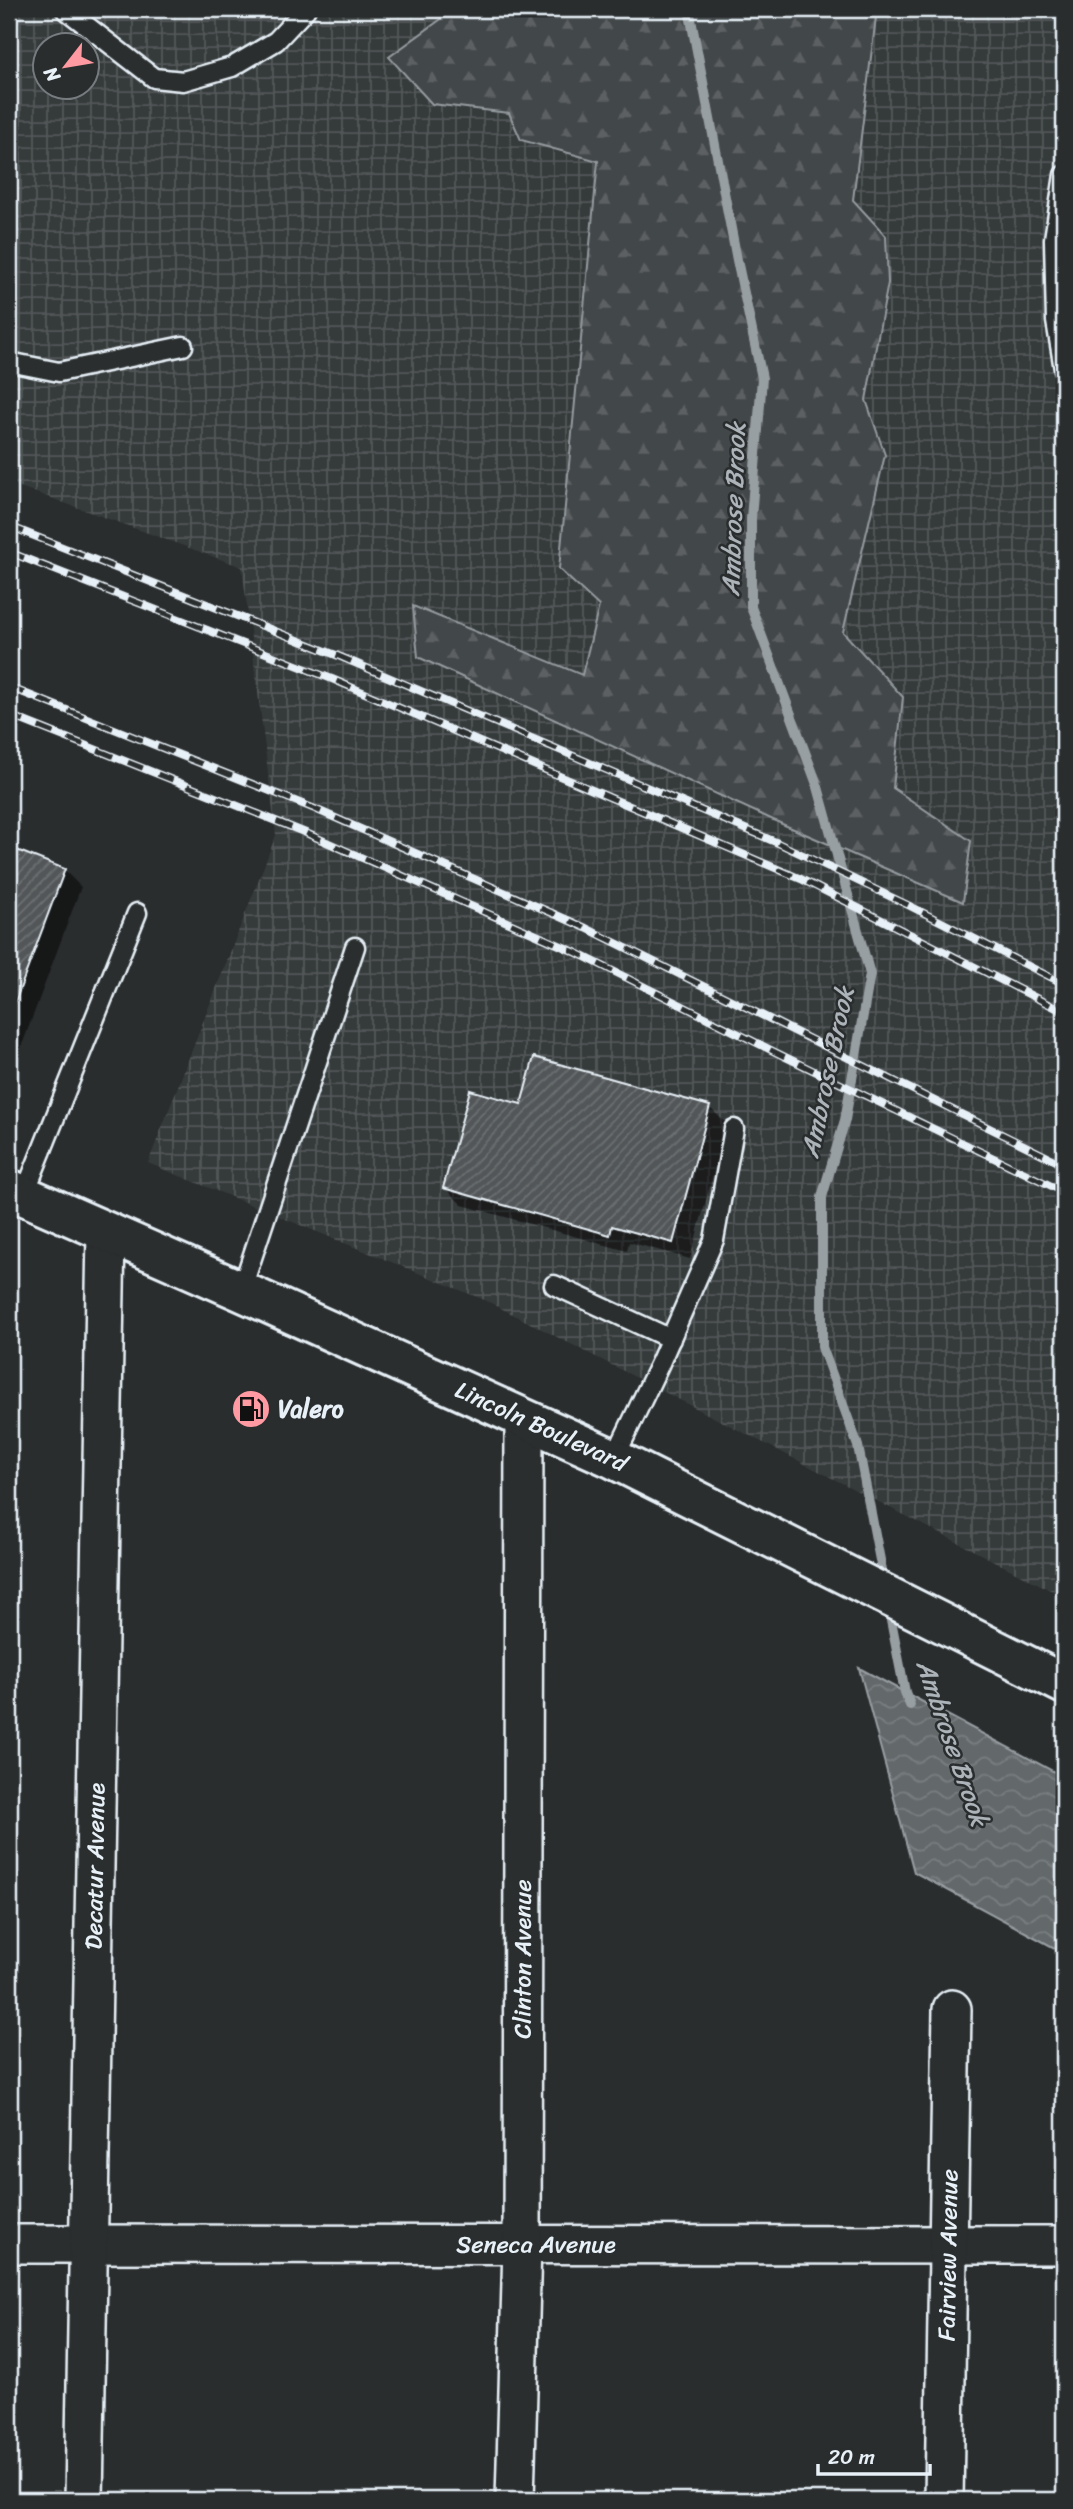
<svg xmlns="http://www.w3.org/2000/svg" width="1073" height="2509" viewBox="0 0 1073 2509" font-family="Sriracha,sans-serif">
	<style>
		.industrial { fill: url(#industrial-grid); fill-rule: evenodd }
		.forest { fill: url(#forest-firs); stroke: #959ca0; stroke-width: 2 }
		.water { fill: url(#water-waves); stroke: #989fa3; stroke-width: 2 }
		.shadow { fill: #0007 }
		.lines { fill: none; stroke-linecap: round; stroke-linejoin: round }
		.stream { stroke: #989fa3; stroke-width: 10 }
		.building { fill: url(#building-hatch); stroke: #e8f1f8; stroke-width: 2 }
		.service-casing { stroke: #e8f1f8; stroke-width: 23 }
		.minor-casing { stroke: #e8f1f8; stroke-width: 42 }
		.secondary-casing { stroke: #e8f1f8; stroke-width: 44 }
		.service { stroke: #2a2d2e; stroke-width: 18 }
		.minor { stroke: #2a2d2e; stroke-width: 37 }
		.secondary { stroke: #2a2d2e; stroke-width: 38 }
		.rail-casing { stroke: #e8f1f8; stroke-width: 8 }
		.rail { stroke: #2a2d2e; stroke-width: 5; stroke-dasharray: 16; stroke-linecap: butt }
		.labels { text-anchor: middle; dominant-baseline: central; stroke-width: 5; stroke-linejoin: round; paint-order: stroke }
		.poi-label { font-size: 24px; font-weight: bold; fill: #e8f1f8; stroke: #2a2d2e; text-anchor: start }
		.street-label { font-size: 24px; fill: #e8f1f8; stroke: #2a2d2e }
		.water-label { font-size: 26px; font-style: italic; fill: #acb3b9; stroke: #2a2d2e }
	</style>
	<defs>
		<pattern id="industrial-grid" width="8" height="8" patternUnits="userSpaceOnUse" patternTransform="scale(1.75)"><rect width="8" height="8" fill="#363a3b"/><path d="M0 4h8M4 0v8" fill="none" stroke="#535758"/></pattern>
		<pattern id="forest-firs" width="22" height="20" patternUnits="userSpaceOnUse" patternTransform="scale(1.75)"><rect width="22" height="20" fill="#424648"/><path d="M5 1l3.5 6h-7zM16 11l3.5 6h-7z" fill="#5d6163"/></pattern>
		<pattern id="water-waves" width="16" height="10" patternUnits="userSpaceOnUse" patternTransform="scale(1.75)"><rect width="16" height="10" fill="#63686b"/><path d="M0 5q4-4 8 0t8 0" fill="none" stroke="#797e81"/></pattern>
		<pattern id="building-hatch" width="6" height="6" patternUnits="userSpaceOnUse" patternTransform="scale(1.75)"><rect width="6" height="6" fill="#535759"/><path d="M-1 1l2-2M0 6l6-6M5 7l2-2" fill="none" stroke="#6c7072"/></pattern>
	</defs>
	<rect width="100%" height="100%" fill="#2a2d2e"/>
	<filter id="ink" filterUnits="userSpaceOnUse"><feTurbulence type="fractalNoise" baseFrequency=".0143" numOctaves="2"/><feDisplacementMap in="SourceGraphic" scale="14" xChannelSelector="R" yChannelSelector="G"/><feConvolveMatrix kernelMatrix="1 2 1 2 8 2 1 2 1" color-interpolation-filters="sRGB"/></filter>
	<g filter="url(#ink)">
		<!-- industrial -->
		<path class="industrial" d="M9,9H1064V1597L487,1301L148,1163L276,835L242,567L9,483ZM46,46H88V88H46Z"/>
		<!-- forest -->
		<path class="forest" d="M455,9H877L853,200L886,236L888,283L866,400L885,455L843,632L903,697L893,788L971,841L963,902L782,824L418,657L413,606L582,675L599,606L559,569L598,161L521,140L509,113L432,104L389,57Z"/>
		<!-- water -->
		<path class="water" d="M859,1668L1064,1777V1953L914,1872Z"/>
		<!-- shadow -->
		<g class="shadow">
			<path d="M9,849L64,870L81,887L9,1080Z"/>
			<path d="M522,1106L709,1107L727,1124L690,1259L629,1242L627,1251L462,1205L445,1188Z"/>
		</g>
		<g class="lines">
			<!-- stream -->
			<g class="stream">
				<path d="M689,9L737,260L762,378L751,519V607L818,787L870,974L845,1120L822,1197V1347L858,1446L885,1586"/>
				<path d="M888,1605L905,1692L910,1705"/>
			</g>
		</g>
		<!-- building -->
		<g class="building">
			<path d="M9,847L65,869L9,1018Z"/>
			<path d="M534,1057L710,1106L673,1243L612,1226L610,1235L443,1188L470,1090L521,1104Z"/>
		</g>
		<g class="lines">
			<defs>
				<g id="service">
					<path d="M65,9L154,78L183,81L232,67L276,41L306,9"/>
					<path d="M1064,175L1054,239L1056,321L1064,369"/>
					<path d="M9,362L59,372L183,346"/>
					<path d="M24,1195L137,913"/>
					<path d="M554,1285L671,1339"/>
					<path d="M241,1291L355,947"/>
					<path d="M614,1459L660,1363L714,1240L734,1129"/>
				</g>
				<g id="minor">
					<path id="s1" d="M9,2244L1064,2245"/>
					<path id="s2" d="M84,2500L106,1233"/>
					<path id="s3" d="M515,2500L522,2245L524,1419"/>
					<path id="s4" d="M944,2500L952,2009"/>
				</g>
				<g id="secondary">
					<path id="s5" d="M9,1189L241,1291L614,1459L1064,1684"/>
				</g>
			</defs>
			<!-- service casing -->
			<use href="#service" class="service-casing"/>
			<!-- minor casing -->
			<use href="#minor" class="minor-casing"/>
			<!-- secondary casing -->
			<use href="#secondary" class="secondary-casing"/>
			<!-- service -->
			<use href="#service" class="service"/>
			<!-- minor -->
			<use href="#minor" class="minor"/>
			<!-- secondary -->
			<use href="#secondary" class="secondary"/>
			<defs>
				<g id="rail">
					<path d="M9,526L341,657L778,843L910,906L1064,984"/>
					<path d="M9,552L332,679L801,879L1064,1012"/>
					<path d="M9,687L315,809L586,928L1064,1165"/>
					<path d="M9,715L306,833L575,952L773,1051L1064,1192"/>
				</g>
			</defs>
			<!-- rail casing -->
			<use href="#rail" class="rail-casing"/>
			<!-- rail -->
			<use href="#rail" class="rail"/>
		</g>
	</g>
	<!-- icons -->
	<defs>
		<symbol id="fuel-disc" viewBox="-11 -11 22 22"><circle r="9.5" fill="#ff9aa2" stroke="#2a2d2e"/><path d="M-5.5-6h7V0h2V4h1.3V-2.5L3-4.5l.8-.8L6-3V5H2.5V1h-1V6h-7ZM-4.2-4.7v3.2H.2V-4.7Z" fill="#111"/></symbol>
	</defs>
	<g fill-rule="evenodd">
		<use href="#fuel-disc" x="229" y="1387" width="44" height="44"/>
	</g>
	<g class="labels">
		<!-- poi labels -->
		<g class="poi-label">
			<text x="278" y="1409">Valero</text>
		</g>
		<!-- street labels -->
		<g class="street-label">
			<text stroke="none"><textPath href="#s5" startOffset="583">Lincoln Boulevard</textPath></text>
			<text stroke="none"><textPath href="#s2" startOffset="634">Decatur Avenue</textPath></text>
			<text stroke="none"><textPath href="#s3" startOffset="541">Clinton Avenue</textPath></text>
			<text stroke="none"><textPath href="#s1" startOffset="527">Seneca Avenue</textPath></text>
			<text stroke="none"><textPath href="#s4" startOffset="245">Fairview Avenue</textPath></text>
		</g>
		<!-- water labels -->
		<g class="water-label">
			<text transform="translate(733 509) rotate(-88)">Ambrose Brook</text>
			<text transform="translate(827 1072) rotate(-78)">Ambrose Brook</text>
			<text transform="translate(953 1743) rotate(71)">Ambrose Brook</text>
		</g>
	</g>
	<!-- margin -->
	<rect width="1073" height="2509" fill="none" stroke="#2a2d2e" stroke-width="35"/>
	<rect x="18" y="18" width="1038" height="2474" fill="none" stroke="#e8f1f8" stroke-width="2.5" filter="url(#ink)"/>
	<!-- north arrow -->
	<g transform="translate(66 66) rotate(239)"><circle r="33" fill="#2a2d2e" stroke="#767b7f" stroke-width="2"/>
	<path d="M0-5L12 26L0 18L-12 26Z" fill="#ff9aa2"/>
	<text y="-10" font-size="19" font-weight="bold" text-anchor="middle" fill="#e8f1f8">N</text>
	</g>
	<!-- scale -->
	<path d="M818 2464v10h112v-10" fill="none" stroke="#e8f1f8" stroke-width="3.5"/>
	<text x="828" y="2464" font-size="21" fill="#e8f1f8" stroke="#2a2d2e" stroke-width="5" paint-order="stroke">20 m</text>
</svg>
